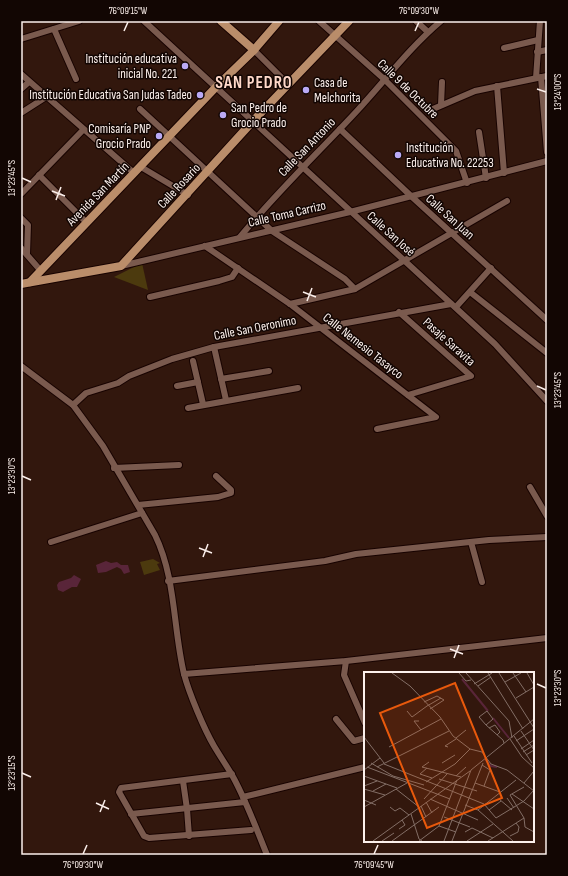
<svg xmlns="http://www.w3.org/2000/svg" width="568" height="876" viewBox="0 0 568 876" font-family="'Sofia Sans Condensed',sans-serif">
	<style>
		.green { fill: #4c3a0e }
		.water { fill: #592539 }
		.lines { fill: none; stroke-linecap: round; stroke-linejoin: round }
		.minor-casing { stroke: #180300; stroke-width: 8 }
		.major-casing { stroke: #180300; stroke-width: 10 }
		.minor { stroke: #7a5a4e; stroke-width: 6 }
		.major { stroke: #ba8d6a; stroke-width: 8 }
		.ticks { fill: none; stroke: #fcf0ec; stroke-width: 1.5 }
		.poi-dot { fill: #baaaf6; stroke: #120603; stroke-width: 1.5 }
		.labels { text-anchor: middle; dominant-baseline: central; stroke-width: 3; stroke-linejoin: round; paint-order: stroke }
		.poi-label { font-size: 13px; fill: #fcf0ec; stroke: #120603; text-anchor: end }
		.street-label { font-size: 13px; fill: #fcf0ec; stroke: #120603 }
		.district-label { font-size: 17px; font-weight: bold; letter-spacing: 1px; fill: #ffd9ca; stroke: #120603 }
		.inset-river { fill: none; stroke: #592539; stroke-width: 2 }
		.inset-road { fill: none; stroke: #836e66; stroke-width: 1 }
		.view { fill: #e8590c; fill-opacity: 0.15; stroke: #e8590c; stroke-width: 2 }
		.inset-edge { fill: none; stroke: #fcf0ec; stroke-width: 2 }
		.neatline { fill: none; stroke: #fcf0ec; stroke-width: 1.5 }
		.ticks-label { font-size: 10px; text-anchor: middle; fill: #fcf0ec }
	</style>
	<rect width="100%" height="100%" fill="#32170d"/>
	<!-- green -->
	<g class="green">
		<path d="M142,263L148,290L114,277Z"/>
		<path d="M153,559L160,563L157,564L160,570L144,575L140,562Z"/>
	</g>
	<!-- water -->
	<g class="water">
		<path d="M106,561L111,563L117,562L121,565H128L130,572L124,574L121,569L117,567L106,572L98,573L96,565Z"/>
		<path d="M74,575L81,579L77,587H72L63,592L58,590L57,585L59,582L71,578Z"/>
	</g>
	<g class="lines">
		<defs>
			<g id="minor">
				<path d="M144,21L495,344L547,401"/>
				<path d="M319,21L384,79L456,151L467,183"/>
				<path d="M416,21L428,32"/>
				<path d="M54,29L76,79"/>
				<path d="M21,39L79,21"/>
				<path d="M504,48L538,40"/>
				<path d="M254,50L288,84"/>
				<path d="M537,52L547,50"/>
				<path d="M21,74L134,173"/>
				<path d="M541,77L547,152"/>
				<path d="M536,78L540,21"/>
				<path d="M497,86L504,173"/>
				<path d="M21,89L29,82"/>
				<path d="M441,105L442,82"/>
				<path d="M140,109L272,231L345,279L355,289"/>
				<path d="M433,109L475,91L547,76"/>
				<path d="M21,113L46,97"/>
				<path d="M340,129L411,196L547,320"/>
				<path d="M479,132L486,178"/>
				<path d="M141,167L188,195"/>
				<path d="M39,175L87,223"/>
				<path d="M21,194L83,130"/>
				<path d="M21,218L28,225L27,254"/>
				<path d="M240,237C276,193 317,154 356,112C384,82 409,48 441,21"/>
				<path d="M205,246L290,304L436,417L377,429"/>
				<path d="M21,248L41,271"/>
				<path d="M121,266L350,212L547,161"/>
				<path d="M470,292L547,353"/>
				<path d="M150,297L219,281L232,277L238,268"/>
				<path d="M290,304L355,289L507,201"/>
				<path d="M456,307L491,268"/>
				<path d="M399,312L471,376L408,395"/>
				<path d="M214,347L226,400"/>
				<path d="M193,361L203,404"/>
				<path d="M21,366L73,405L103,446L155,535C176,578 173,628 184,674C189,693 204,729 214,746C220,756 226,765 232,775C246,800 256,828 267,855"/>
				<path d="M221,379L269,371"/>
				<path d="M177,386L198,382"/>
				<path d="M73,405L86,393L118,383L129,376L172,359L214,347L451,304"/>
				<path d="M188,408L298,388"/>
				<path d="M114,468L179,465"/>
				<path d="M530,487L547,516"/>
				<path d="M138,505L218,497L231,493V490L216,476"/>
				<path d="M51,542L142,513"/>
				<path d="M471,542L482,582"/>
				<path d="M168,581L325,561L356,554L489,540L547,537"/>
				<path d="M346,661L344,675L365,723"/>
				<path d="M184,674L346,661L547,638"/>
				<path d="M336,719L354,741L365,738"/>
				<path d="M232,774L121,788L119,792L144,836L149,838L251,830"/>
				<path d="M183,781L187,809L189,836"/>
				<path d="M243,797L365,767"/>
				<path d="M131,814L245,802"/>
			</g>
			<g id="major">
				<path d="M221,21L254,50"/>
				<path d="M30,282L216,87L254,50L279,21"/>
				<path d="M21,284L121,266L253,121L349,21"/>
			</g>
		</defs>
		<!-- minor casing -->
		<use href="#minor" class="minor-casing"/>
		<!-- major casing -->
		<use href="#major" class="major-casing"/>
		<!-- minor -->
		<use href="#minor" class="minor"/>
		<!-- major -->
		<use href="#major" class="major"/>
	</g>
	<!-- ticks -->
	<path class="ticks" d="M124,31L128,22M415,31L419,22M537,89L546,92M22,178L31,182M52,191L65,196M56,200L61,187M303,292L316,297M307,301L312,288M537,386L546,390M22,476L31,480M199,548L212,553M203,557L208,544M450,649L463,654M454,658L459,645M537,684L546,688M22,773L31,777M96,803L109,809M100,812L105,800M83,854L87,845M374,854L378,845"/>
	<!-- markers -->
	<g class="poi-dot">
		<circle cx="185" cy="66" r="4"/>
		<circle cx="306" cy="90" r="4"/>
		<circle cx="200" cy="95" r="4"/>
		<circle cx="223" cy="115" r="4"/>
		<circle cx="159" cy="136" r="4"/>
		<circle cx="398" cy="155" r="4"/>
	</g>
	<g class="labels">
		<!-- poi labels -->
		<g class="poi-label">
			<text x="177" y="59">Institución educativa<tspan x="177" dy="15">inicial No. 221</tspan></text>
			<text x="314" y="83" text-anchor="start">Casa de<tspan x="314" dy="15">Melchorita</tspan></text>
			<text x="192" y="95">Institución Educativa San Judas Tadeo</text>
			<text x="231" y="108" text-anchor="start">San Pedro de<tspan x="231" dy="15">Grocio Prado</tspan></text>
			<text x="151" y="129">Comisaría PNP<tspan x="151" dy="15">Grocio Prado</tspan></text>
			<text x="406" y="148" text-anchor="start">Institución<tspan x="406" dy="15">Educativa No. 22253</tspan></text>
		</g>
		<!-- street labels -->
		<g class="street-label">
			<text transform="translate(408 89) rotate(44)">Calle 9 de Octubre</text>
			<text transform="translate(307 147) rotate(-46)">Calle San Antonio</text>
			<text transform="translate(179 186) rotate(-47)">Calle Rosario</text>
			<text transform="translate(98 194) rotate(-46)">Avenida San Martín</text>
			<text transform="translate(287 214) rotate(-13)">Calle Toma Carrizo</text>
			<text transform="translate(450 217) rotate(42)">Calle San Juan</text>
			<text transform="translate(391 234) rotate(42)">Calle San José</text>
			<text transform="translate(255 328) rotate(-11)">Calle San Oeronimo</text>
			<text transform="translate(449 342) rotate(42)">Pasaje Saravita</text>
			<text transform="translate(363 346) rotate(38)">Calle Nemesio Tasayco</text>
		</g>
		<!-- district labels -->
		<g class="district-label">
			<text x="254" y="83">SAN PEDRO</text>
		</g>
	</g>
	<!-- overview -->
	<g transform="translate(364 672)">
		<rect width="170" height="170" fill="#32170d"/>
		<path class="inset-river" d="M98,7L124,39M129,46L145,66M121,87L127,94L133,95"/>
		<path class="inset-road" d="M28,1L46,14L76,45L89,64L106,77L118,80L127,92L143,98L170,119M95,1L102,9L107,8M102,1L145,49L148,66M124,1L159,57M135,1L170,56M149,1L162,20M163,1L170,13M141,10L157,1M110,12L128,1M114,14L127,5M152,26L170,15M60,30L73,24L80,28L66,37M63,34L77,26M43,39L48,45L63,34M55,49H50L57,58M122,53L129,47L123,39L115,45L122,53L139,68L140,71M125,56L131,53L136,60L133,63M157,59L170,78L162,83M150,64L168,91M0,65L20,91M92,66L102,58M146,67L158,85L170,96M152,69L170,57M25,75L77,47M84,75L81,74L92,67M157,77L170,68M159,80L170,73M65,90L58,95L97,105M7,91L29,104L60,113M78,91L91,83M20,92L120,132L132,146L160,129L170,118M118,93L126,98L120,114M3,95L86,127M13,95L85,59M63,96L56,102L68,106M0,98L16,86M0,104L33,116M92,104L102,95M75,107L113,119M62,110L91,92L106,77M111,111L136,120M160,111L170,99M0,114L13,109M160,115L146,123L160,146L161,155L170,160M0,117L21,123M32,117L55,135M9,119L22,112M148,122L170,137M143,126L150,136M60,127L83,102M66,127L114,148M135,127L148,138M0,128L12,133M62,130L68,141M101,133L114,138L149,169M57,134L62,145M0,135L43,111M26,135L31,139L36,136L45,143M114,138L152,108M125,138L137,129M47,142L55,167L58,169M80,145L106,155M75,154L92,160M35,157L41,153L38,148M101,160L108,156L129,166M146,164L154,160L155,155L152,151M9,169L106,99M18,169L30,161M28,169L75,135M55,169L75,154L93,108M80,169L107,98L170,47M88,169L119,91M103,169L129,152M124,169L160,146"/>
		<path class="view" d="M91,11L138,126L63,156L16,41Z"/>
		<rect width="170" height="170" class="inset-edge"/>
	</g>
	<!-- border -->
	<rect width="568" height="876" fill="none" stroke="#120603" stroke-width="44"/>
	<rect x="22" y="22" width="524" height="832" class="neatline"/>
	<g class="ticks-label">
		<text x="128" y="14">76°09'15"W</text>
		<text x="419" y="14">76°09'30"W</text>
		<text transform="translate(557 92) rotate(-90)" y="4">13°24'00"S</text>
		<text transform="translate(11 178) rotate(-90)" y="4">13°23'45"S</text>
		<text transform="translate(557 390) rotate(-90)" y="4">13°23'45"S</text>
		<text transform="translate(11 476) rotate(-90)" y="4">13°23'30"S</text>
		<text transform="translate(557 688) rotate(-90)" y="4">13°23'30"S</text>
		<text transform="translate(11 773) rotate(-90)" y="4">13°23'15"S</text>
		<text x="83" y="868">76°09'30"W</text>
		<text x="374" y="868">76°09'45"W</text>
	</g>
</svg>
